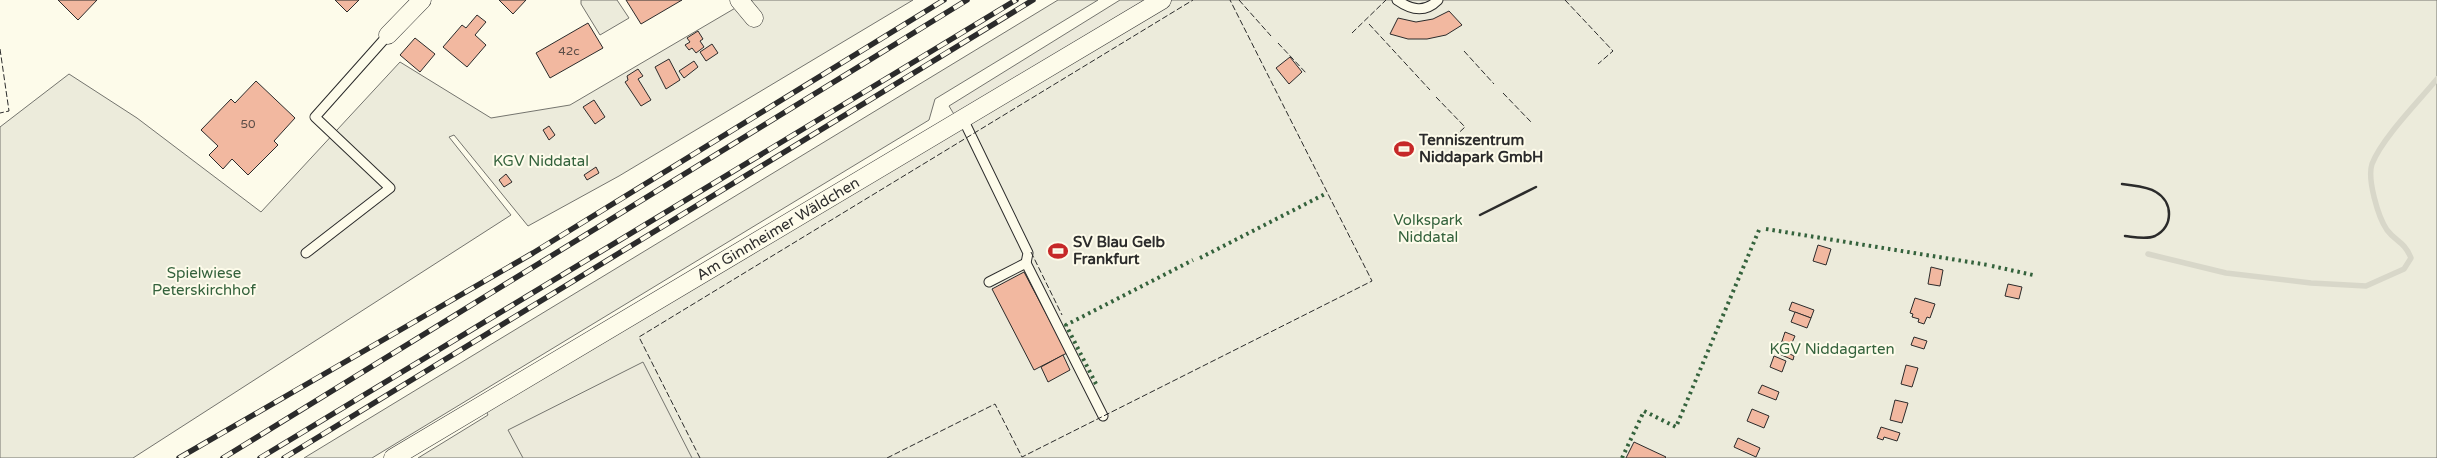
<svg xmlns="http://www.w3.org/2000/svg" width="2437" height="458" viewBox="0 0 2437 458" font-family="'Varela Round',sans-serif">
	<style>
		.green { fill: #ecebdb; stroke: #74746e }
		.parking { fill: #eceadb; stroke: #74746e }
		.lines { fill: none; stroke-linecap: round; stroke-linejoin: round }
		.stream { stroke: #d8d7c9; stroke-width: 5.5 }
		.building { fill: #f2b8a0; stroke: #2b2b2b }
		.lane-casing { stroke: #2b2b2b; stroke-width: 11 }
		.street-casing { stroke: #2b2b2b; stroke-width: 19 }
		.lane { stroke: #fdfbea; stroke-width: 9 }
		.street { stroke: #fdfbea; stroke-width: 18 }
		.rail-casing { stroke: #2b2b2b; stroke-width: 5.5 }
		.rail { stroke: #fdfbea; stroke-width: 4; stroke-dasharray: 11; stroke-linecap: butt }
		.hedge { stroke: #34623c; stroke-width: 4; stroke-dasharray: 2.5 4; stroke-linecap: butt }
		.fence { stroke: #2b2b2b; stroke-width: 1; stroke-dasharray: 6 2.5; stroke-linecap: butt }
		.wall { stroke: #2b2b2b; stroke-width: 2.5 }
		.labels { text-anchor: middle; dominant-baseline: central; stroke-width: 4; stroke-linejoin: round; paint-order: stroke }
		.number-label { font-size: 12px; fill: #5d4e48 }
		.poi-label { font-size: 15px; font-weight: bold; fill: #2b2b2b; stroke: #fdfbea; text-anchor: start }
		.park-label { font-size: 15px; fill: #34623c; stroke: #fdfbea }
		.street-label { font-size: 15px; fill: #2b2b2b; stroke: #fdfbea }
	</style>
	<rect width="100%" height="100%" fill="#fdfbea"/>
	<!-- green -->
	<g class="green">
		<path d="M581,0H617L629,18L600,35L581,4Z"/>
		<path d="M749,0H913L619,176L528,226L454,135L449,137L511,215L133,458H0V127L69,74L137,118L261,212L400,62L491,118L570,105Z"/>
		<path d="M1058,0H1098L935,99L929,120L372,458H304Z"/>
		<path d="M1169,0H2437V458H418L488,415L484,407Z"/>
	</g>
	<!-- parking -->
	<g class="parking">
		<path d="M1120,0H1145L955,116L949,106Z"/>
		<path d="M643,362L692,458H523L508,430Z"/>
	</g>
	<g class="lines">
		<!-- stream -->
		<path class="stream" d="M2148,254L2226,273L2311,283L2366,286L2404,269L2411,258C2404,241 2396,242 2387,230C2378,217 2367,179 2372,164C2382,138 2419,101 2437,79"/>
	</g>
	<!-- building -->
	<g class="building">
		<path d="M58,0H97L78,20Z"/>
		<path d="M335,0H359L347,12Z"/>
		<path d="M499,0H526L513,14Z"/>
		<path d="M626,0H682L641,24Z"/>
		<path d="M1449,11L1462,25L1446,35L1427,39H1408L1390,34L1398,18L1416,22L1433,19Z"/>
		<path d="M477,15L486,22L475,35L486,45L467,67L443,47L462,25L466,28Z"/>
		<path d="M588,23L603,48L550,78L536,53Z"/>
		<path d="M698,31L703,39L700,41L704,47L696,53L692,48L689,50L685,45L690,42L687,38Z"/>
		<path d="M415,38L435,54L420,72L400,55Z"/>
		<path d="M712,44L718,53L706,61L700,52Z"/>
		<path d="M1290,57L1302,72L1289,84L1276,68Z"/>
		<path d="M669,59L680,80L666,89L655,67Z"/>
		<path d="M694,61L698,67L684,78L679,71Z"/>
		<path d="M638,69L643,76L638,79L651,100L641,106L625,82L628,80L627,76Z"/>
		<path d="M256,81L295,118L274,141L278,145L248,175L232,159L223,169L209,155L218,146L201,130L231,99L235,103Z"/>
		<path d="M594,100L605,117L595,124L583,107Z"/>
		<path d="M549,126L555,135L549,140L543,130Z"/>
		<path d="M596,167L599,173L587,180L584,175Z"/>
		<path d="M506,174L512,182L504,187L499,180Z"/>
		<path d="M1818,245L1831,249L1826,265L1813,261Z"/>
		<path d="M1931,267L1943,270L1940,286L1928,284Z"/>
		<path d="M1024,272L1067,353L1034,370L992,289Z"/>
		<path d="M2008,284L2022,287L2019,299L2005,296Z"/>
		<path d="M1915,298L1935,304L1930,318L1927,317L1924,324L1918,322L1919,319L1912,317L1913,314L1910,313Z"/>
		<path d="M1792,302L1814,310L1811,318L1789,310Z"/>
		<path d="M1795,312L1811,318L1807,328L1791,322Z"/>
		<path d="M1785,332L1795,336L1791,345L1782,341Z"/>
		<path d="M1914,337L1927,341L1924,349L1911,345Z"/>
		<path d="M1782,341L1791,345L1788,353L1794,356L1793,360L1777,353Z"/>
		<path d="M1063,355L1070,370L1048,382L1041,367Z"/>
		<path d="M1774,356L1786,361L1782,372L1770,367Z"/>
		<path d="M1906,365L1918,368L1912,387L1901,384Z"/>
		<path d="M1762,385L1779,392L1776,400L1758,393Z"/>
		<path d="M1895,400L1908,403L1902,423L1890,420Z"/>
		<path d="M1752,409L1769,416L1764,428L1747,421Z"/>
		<path d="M1881,427L1900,433L1897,441L1884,437L1883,440L1877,438Z"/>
		<path d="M1738,438L1760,448L1756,457L1734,447Z"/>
		<path d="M1634,442L1666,457L1665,458H1626Z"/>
	</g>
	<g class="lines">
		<defs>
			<g id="lane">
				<path d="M1397,0C1411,10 1425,13 1438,0"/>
				<path d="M963,119L1028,253L1026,263"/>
				<path d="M306,253L390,188L315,117L388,35"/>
				<path d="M989,282L1026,263L1103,416"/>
			</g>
			<g id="street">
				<path d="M739,0L754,18"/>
				<path d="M388,35L422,0"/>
				<path id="s1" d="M393,458L1162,0"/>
			</g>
		</defs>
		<!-- lane casing -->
		<use href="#lane" class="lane-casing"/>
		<!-- street casing -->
		<use href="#street" class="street-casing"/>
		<!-- lane -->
		<use href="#lane" class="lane"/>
		<!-- street -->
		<use href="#street" class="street"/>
		<defs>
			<g id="rail">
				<path d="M179,458L533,253L944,0"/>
				<path d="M223,458L967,0"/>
				<path d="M260,458L1016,0"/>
				<path d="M284,458L1033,0"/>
			</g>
		</defs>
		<!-- rail casing -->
		<use href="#rail" class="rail-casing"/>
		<!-- rail -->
		<use href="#rail" class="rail"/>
		<!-- hedge -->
		<g class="hedge">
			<path d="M1766,229L1988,265"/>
			<path d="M1200,258L1327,193"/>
			<path d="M1992,266L2033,275"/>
			<path d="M1096,384L1066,325L1193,260"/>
			<path d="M1622,458L1644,411L1676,427L1759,230"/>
		</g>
		<!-- fence -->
		<g class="fence">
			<path d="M1239,0L1271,36"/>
			<path d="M1565,0L1613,51L1598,64"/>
			<path d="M1369,24L1430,90"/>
			<path d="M1352,33L1386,0"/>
			<path d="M1278,43L1307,74"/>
			<path d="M0,49L9,111L0,113"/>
			<path d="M1464,51L1494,84"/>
			<path d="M1503,93L1531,122"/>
			<path d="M1436,97L1465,127L1450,141"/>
			<path d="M1031,252L1062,315"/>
			<path d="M700,458L639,337L1193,0"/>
			<path d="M887,458L995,404L1022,457L1372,281L1230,0"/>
		</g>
		<!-- wall -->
		<g class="wall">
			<path d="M2122,184C2133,186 2147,186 2156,192C2173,202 2174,226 2155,236C2146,240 2134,237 2125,236"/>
			<path d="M1480,215L1536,187"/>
		</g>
	</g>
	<!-- icons -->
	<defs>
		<symbol id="stadium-bare" viewBox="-9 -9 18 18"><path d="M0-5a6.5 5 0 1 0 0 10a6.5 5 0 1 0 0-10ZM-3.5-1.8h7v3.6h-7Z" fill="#c62828" stroke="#fdfbea" stroke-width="2.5" paint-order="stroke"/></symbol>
	</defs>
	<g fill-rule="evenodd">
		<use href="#stadium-bare" x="1390" y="135" width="28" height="28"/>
		<use href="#stadium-bare" x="1044" y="237" width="28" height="28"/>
	</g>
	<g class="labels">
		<!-- number labels -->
		<g class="number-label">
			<text x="569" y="51">42c</text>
			<text x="248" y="124">50</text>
		</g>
		<!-- poi labels -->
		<g class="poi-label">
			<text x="1419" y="140">Tenniszentrum<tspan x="1419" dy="17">Niddapark GmbH</tspan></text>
			<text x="1073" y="242">SV Blau Gelb<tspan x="1073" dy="17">Frankfurt</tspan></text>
		</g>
		<!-- park labels -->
		<g class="park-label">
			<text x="541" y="161">KGV Niddatal</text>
			<text x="1428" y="220">Volkspark<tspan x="1428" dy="17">Niddatal</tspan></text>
			<text x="204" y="273">Spielwiese<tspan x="204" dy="17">Peterskirchhof</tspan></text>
			<text x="1832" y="349">KGV Niddagarten</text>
		</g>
		<!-- street labels -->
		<g class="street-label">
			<text stroke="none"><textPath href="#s1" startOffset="448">Am Ginnheimer Wäldchen</textPath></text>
		</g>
	</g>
</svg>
